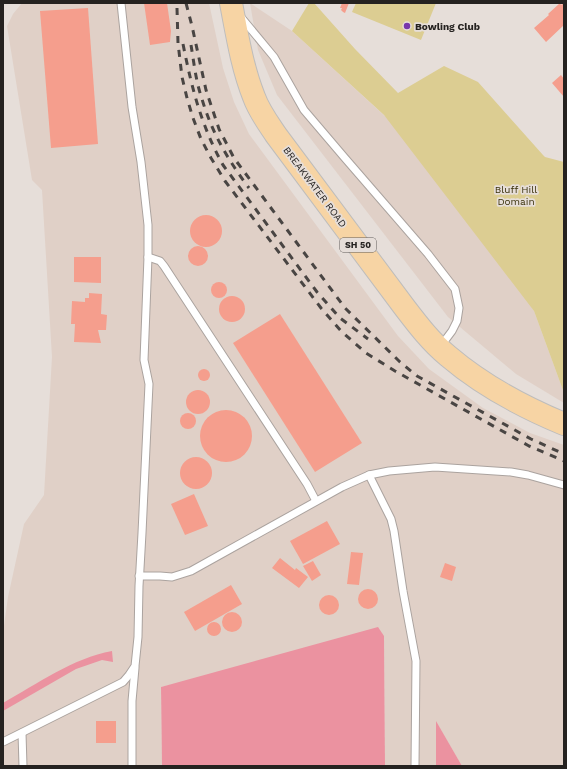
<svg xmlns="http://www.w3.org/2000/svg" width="567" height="769" viewBox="0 0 567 769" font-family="'Work Sans',sans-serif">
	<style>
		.built { fill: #e0d0c7 }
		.green { fill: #dccd92 }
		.water { fill: #eb92a0 }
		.building { fill: #f59e8d }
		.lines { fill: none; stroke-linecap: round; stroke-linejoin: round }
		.service-casing { stroke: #aba39f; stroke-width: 9 }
		.trunk-casing { stroke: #bebdbc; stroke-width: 24 }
		.service { stroke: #fff; stroke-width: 7 }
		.trunk { stroke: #f7d4a4; stroke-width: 22 }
		.rail { stroke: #494543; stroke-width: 3; stroke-dasharray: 7 7; stroke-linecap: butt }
		.poi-dot { fill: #7736ab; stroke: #e6ded9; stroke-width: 1.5 }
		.labels { text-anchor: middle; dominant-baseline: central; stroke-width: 3.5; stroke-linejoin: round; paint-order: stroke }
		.shield { fill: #e6ded9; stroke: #5f5a58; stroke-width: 1 }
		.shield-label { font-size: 9px; font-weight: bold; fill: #252220 }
		.poi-label { font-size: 10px; font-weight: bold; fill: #252220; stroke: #e6ded9; text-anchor: start }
		.street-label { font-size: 10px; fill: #252220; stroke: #e6ded9 }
		.park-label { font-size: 10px; fill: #393009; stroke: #e6ded9 }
	</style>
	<rect width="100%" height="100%" fill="#e6ded9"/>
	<!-- built -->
	<g class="built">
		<path d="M22,3H209L223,68L234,102L249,134L398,336L429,369L483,408L530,433L564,445V766H462L436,722V766H385L384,636L161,687L162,766H3V633L8,597L24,524L44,495L52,357L42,190L32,180L7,26L13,14Z"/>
		<path d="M250,3L292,31L448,174L534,311L564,393V403L516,374L448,317L277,95L258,50Z"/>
	</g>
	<!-- green -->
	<g class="green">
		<path d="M309,3H314L355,49L398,93L444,66L478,82L543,155L545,157L564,162V393L534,311L384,115L292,31Z"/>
		<path d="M356,3H436L421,40L352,12Z"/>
	</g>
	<!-- water -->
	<g class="water">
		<path d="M378,627L384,636L385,766H162L161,687Z"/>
		<path d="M112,651L113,662L102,660L76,669L3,711V703C37,684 73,658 112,651Z"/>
		<path d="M436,721L462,766H436Z"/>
	</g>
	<!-- building -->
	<g class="building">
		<path d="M144,3H167L171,31L170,42L150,45Z"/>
		<path d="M342,3H349L345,13L343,12L341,10L342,8H340Z"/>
		<path d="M560,3L561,5L564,3V25L546,42L534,28L549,15L548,14Z"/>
		<path d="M88,8L98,144L51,148L40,11Z"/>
		<path d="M561,75L564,79V97L552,83Z"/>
		<circle cx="206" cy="231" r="16"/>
		<circle cx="198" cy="256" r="10"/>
		<path d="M74,257H101V283L74,282Z"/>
		<circle cx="219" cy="290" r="8"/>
		<path d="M89,293L102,294L101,314L107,315L106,330H98L101,343L74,342L75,324H71L72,301L85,302V298H89Z"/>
		<circle cx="232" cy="309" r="13"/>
		<path d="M280,314L362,443L315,472L233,343Z"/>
		<circle cx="204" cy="375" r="6"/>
		<circle cx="198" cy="402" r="12"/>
		<circle cx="226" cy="436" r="26"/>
		<circle cx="188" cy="421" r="8"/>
		<circle cx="196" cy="473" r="16"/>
		<path d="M194,494L208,526L185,535L171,504Z"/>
		<path d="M327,521L340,544L303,564L290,541Z"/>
		<path d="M351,552L363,553L359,585L347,584Z"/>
		<path d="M280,558L295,570L296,568L308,577L299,588L272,568Z"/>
		<path d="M313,561L321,575L312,581L303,566Z"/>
		<path d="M445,563L456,567L452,581L440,577Z"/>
		<path d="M231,585L242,604L195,631L184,612Z"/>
		<circle cx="368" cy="599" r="10"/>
		<circle cx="329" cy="605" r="10"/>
		<circle cx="232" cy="622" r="10"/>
		<circle cx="214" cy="629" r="7"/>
		<rect x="96" y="721" width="20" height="22"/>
	</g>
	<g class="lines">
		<defs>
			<g id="service">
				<path d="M240,16L274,57L304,110L344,157L428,254L455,289L459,308L457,321L452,331L440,347"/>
				<path d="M148,257L160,261L164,266L307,484L316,501"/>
				<path d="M369,475L391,519L394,531L403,591L416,661L415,766"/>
				<path d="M139,576H160L172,577L191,571L342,487L369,475L389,471L435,467L511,472L528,475L564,485"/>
				<path d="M22,733L23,766"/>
				<path d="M3,742L123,682L129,675L135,666L138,637L139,586L142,533L149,384L144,360L148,257V225L141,162L132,107L121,3"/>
				<path d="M132,766V701L135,668"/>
			</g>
			<path id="trunk" d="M231,3C237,34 242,67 254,97C259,111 268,123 276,135L405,308C418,325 431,342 448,356C482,385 523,407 564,424"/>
		</defs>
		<!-- service casing -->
		<use href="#service" class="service-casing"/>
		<!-- trunk casing -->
		<use href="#trunk" class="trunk-casing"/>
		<!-- service -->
		<use href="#service" class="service"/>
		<!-- trunk -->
		<use href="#trunk" class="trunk"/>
		<!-- rail -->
		<g class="rail">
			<path d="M186,3L192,26L206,90L219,129L234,158L345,308L400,362L417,376L531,439L564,454"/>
			<path d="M177,8L178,43L182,77L187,98L193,118L201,139L211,158L225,181L321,308L341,331L366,353L395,371L529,446L564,461"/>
			<path d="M183,44C192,89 201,125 223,165L317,292L340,318L368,339"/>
			<path d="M191,45C194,63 196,82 202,99C212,133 228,160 249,188"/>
		</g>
	</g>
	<!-- markers -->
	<circle class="poi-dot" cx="407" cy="26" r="4"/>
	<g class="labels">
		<!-- shield labels -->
		<rect class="shield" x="340" y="238" width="36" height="14" rx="3"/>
		<g class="shield-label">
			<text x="358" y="245">SH 50</text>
		</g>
		<!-- poi labels -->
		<g class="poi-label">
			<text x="415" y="26">Bowling Club</text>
		</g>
		<!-- street labels -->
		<g class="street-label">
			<text transform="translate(315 187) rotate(53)">BREAKWATER ROAD</text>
		</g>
		<!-- park labels -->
		<g class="park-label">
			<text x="516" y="189">Bluff Hill<tspan x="516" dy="12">Domain</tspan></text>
		</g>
	</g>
	<!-- border -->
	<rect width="567" height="769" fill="none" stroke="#252220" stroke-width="8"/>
</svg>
